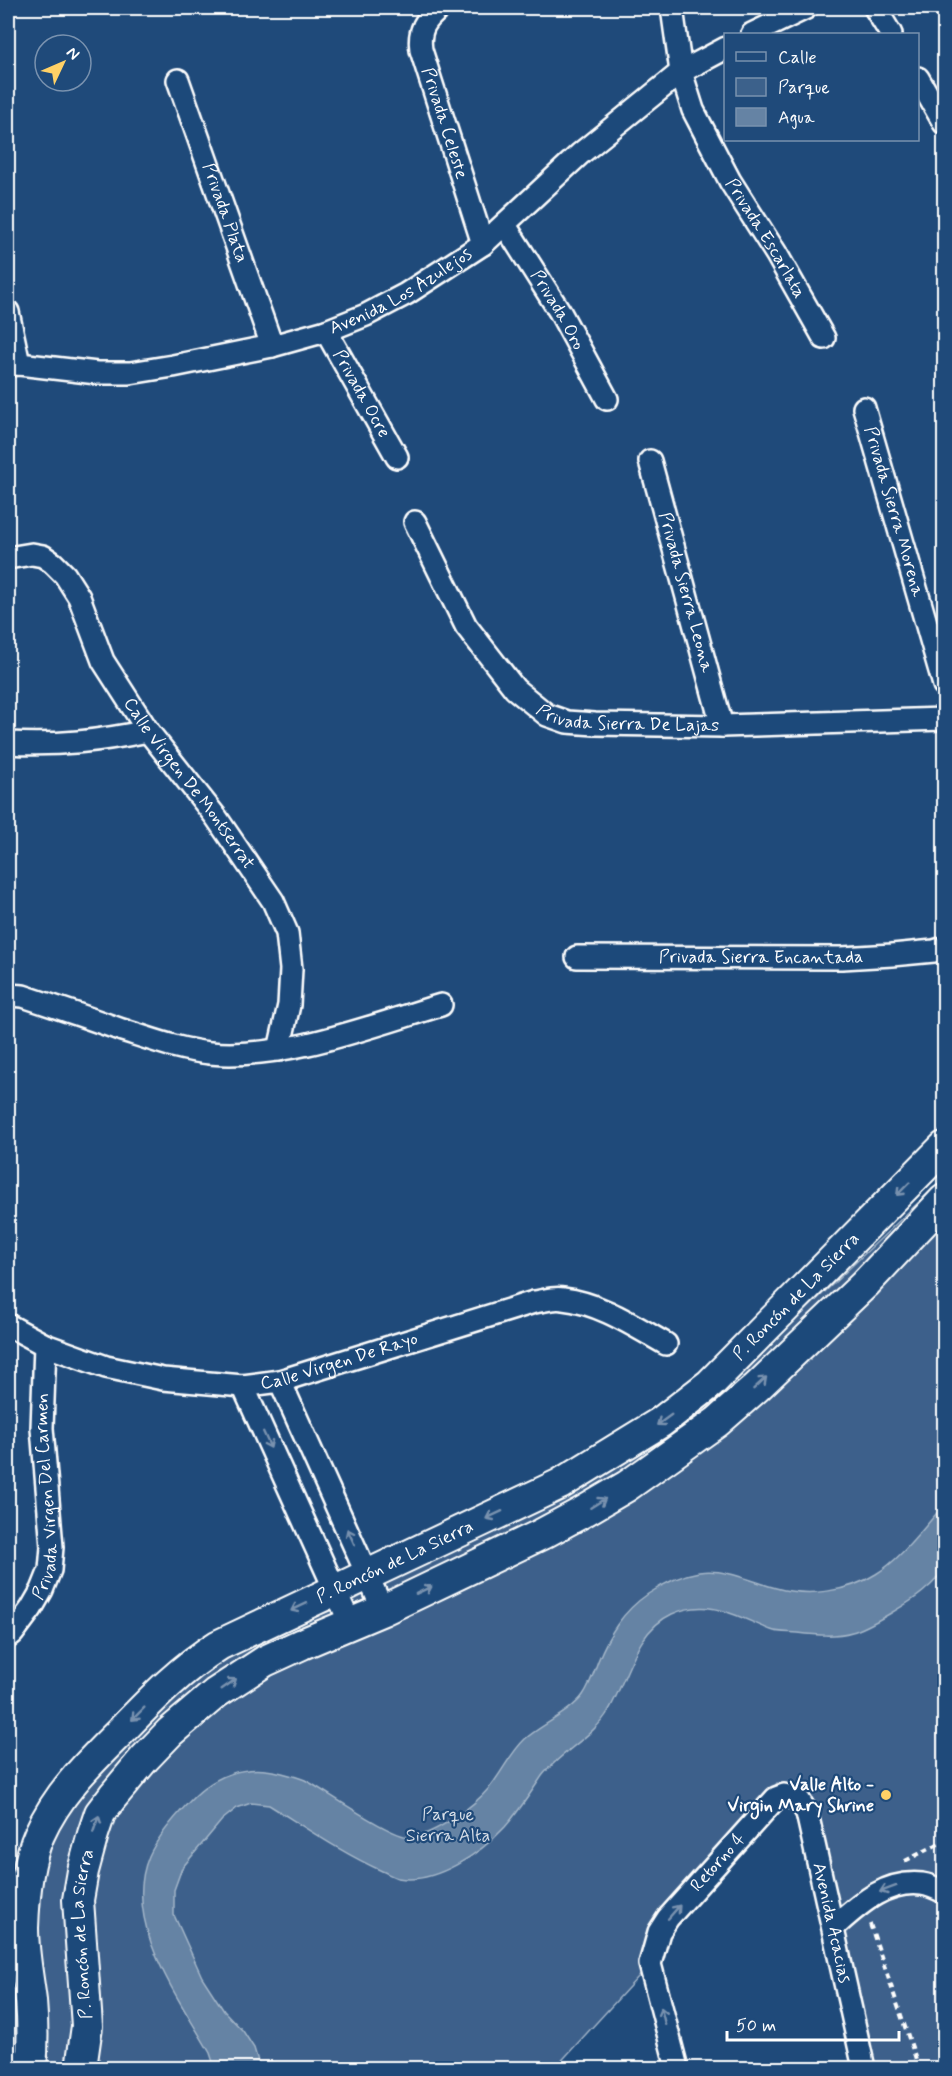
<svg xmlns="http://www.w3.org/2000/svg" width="952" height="2076" viewBox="0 0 952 2076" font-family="Mynerve,sans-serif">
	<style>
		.green { fill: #3c618b; stroke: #9eb0c5; stroke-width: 1.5 }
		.water { fill: #6583a4; stroke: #a3b5c8; stroke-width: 1.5 }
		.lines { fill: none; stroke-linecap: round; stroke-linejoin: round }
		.street-casing { stroke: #fff; stroke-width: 26 }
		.secondary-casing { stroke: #fff; stroke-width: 34 }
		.path { stroke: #fff; stroke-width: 4; stroke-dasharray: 6 4.5; stroke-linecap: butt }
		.street { stroke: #1f4a7a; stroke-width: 21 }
		.secondary { stroke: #1f4a7a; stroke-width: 30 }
		.oneway { stroke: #7992af }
		.poi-dot { fill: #ffd166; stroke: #1f4a7a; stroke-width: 2 }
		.labels { text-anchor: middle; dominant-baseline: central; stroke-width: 4.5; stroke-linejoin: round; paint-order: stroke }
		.street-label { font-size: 18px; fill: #fff; stroke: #1f4a7a }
		.poi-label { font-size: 18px; font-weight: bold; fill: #fff; stroke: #1f4a7a; text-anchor: end }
		.park-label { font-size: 18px; fill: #d8dfe8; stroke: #1f4a7a }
	</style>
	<rect width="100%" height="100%" fill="#1f4a7a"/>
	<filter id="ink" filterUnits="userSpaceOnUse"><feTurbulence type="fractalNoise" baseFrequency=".0167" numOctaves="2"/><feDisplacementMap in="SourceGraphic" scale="12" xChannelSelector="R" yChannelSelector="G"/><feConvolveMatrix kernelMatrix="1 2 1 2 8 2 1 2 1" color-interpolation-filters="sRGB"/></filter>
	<g filter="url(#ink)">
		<!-- green -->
		<path class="green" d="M944,1178V2068H865L805,1788L777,1783L650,1964L555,2068H31L25,1900L52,1809L195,1660L341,1607L700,1411Z"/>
		<!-- water -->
		<path class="water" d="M944,1505V1569C939,1576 933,1584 926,1589C915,1600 866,1629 852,1632C835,1637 816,1635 798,1633C790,1632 779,1633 771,1630C738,1617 709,1597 672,1614C635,1631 628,1678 609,1710C594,1737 561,1751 542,1776C530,1794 519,1811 505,1827C481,1853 435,1885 398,1878C393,1877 387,1873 382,1871C342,1853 306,1828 269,1805L251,1803L237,1808L222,1820L182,1868L174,1890V1915L202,1977L224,2011L243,2031L254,2048L260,2068H215L210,2053C179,1998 121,1922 149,1856C158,1836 174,1818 189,1802C215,1774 245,1763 282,1773C290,1775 298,1777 305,1780C326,1791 394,1840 412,1837C436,1834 474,1806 489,1788C502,1773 510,1753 525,1739C541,1725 572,1711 583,1695C590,1685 594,1672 598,1661C609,1634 623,1611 648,1594C663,1584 681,1575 699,1572C725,1568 751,1581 776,1588C808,1597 848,1592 876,1574C903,1557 923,1528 944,1505Z"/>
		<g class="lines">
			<defs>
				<g id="street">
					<path id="s1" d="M440,8C425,20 418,30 421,50L483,244"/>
					<path id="s2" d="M672,8L681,72L693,110L730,181L777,255L824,338"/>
					<path d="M875,8L891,34"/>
					<path d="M752,34L806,8"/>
					<path d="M918,78L944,123"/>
					<path id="s3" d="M178,80L272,346"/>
					<path id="s4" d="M505,225L560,312L607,399"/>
					<path d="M8,312L19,364"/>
					<path id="s5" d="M326,331L397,457"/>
					<path id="s6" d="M8,365L19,364L97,373H130L173,366L272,346L326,331L366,315L406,294L483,244L580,154L681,72L726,48"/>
					<path id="s7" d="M864,408L944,685"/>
					<path id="s8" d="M650,461L722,726"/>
					<path id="s9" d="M415,522L466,626L515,689L547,715L567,722L595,724L722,726L944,719"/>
					<path id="s10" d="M8,558L32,554L43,556L53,563L65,575L79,597L103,661L148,731L216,817L273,901L287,933L291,969L289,1005L279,1050"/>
					<path d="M8,743C57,746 100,741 148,731"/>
					<path id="s11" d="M577,957L842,958L892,955L934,951L944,948"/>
					<path d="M8,995L23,996C56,1007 89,1018 122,1030C151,1039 179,1050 210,1053C283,1060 371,1026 441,1005"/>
					<path id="s12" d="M8,1325L45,1345L106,1367L163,1379L243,1386L280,1381L534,1302C543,1301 554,1297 563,1299C600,1303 634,1326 666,1344"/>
					<path d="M280,1381L383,1610"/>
					<path d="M243,1386L350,1623"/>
					<path id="s13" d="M8,1637L13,1633L31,1609L42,1590L50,1570L52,1547L42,1428L45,1345"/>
					<path d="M834,1927C860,1904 885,1880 922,1884C929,1885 938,1889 944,1892"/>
					<path id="s14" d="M677,2068L650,1964L659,1932L668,1918L776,1798L784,1795L799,1800L807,1813L864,2068"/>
				</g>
				<g id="secondary">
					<path id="s15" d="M31,2068C33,2046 33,2024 31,2001C28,1977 23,1952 23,1928C24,1898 27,1862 39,1835C58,1792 91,1761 123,1729C153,1698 182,1668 219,1645L560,1484L661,1422L710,1384L944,1147"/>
					<path id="s16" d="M81,2068L87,2026L78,1900L83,1871L93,1834L100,1813L113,1796L144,1759L170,1732L216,1693L265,1661L302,1644L383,1610L542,1534L581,1513L627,1486L717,1422L756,1388L865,1284L944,1200"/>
				</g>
			</defs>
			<!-- street casing -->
			<use href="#street" class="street-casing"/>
			<!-- secondary casing -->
			<use href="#secondary" class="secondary-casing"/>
			<!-- path -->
			<g class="path">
				<path d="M905,1861L944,1841"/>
				<path d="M870,1924L919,2068"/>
			</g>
			<!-- street -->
			<use href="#street" class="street"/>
			<!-- secondary -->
			<use href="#secondary" class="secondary"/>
		</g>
		<!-- one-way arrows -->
		<defs><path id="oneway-shaft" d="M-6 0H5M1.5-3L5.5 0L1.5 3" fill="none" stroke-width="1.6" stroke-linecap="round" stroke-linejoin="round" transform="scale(1.5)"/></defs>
		<g class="oneway">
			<use href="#oneway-shaft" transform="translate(903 1189) rotate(135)"/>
			<use href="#oneway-shaft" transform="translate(760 1383) rotate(-43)"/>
			<use href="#oneway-shaft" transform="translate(664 1420) rotate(144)"/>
			<use href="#oneway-shaft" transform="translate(267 1440) rotate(65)"/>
			<use href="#oneway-shaft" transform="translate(598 1503) rotate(-32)"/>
			<use href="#oneway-shaft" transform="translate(494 1515) rotate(155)"/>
			<use href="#oneway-shaft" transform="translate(351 1537) rotate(-115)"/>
			<use href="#oneway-shaft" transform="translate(424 1590) rotate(-25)"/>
			<use href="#oneway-shaft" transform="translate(299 1607) rotate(155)"/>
			<use href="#oneway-shaft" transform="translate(229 1684) rotate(-35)"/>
			<use href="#oneway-shaft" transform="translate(138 1714) rotate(135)"/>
			<use href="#oneway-shaft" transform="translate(96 1824) rotate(-71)"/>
			<use href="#oneway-shaft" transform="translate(888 1889) rotate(160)"/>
			<use href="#oneway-shaft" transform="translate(674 1912) rotate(-49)"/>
			<use href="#oneway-shaft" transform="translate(663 2016) rotate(-104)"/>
		</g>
	</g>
	<!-- markers -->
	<circle class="poi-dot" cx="886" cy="1795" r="6"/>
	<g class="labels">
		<!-- street labels -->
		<g class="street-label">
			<text stroke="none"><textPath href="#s1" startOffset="126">Privada Celeste</textPath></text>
			<text stroke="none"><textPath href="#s3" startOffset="141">Privada Plata</textPath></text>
			<text stroke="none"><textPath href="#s2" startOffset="252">Privada Escarlata</textPath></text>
			<text stroke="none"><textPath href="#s6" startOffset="408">Avenida Los Azulejos</textPath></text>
			<text stroke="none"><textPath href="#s4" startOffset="100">Privada Oro</textPath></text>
			<text stroke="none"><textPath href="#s5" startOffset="72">Privada Ocre</textPath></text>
			<text stroke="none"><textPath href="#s7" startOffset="108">Privada Sierra Morena</textPath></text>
			<text stroke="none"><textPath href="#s8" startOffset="136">Privada Sierra Leona</textPath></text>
			<text stroke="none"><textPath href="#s9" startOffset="318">Privada Sierra De Lajas</textPath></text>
			<text stroke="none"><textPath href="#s10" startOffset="309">Calle Virgen De Montserrat</textPath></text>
			<text stroke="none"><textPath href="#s11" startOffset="184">Privada Sierra Encantada</textPath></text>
			<text stroke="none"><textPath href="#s15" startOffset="1180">P. Roncón de La Sierra</textPath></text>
			<text stroke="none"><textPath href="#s12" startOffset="345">Calle Virgen De Rayo</textPath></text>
			<text stroke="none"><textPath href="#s13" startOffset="153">Privada Virgen Del Carmen</textPath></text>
			<text stroke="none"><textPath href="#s15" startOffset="694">P. Roncón de La Sierra</textPath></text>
			<text stroke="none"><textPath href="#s14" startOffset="232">Retorno 4</textPath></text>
			<text stroke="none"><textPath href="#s14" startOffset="471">Avenida Acacias</textPath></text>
			<text stroke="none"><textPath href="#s16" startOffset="135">P. Roncón de La Sierra</textPath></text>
		</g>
		<!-- poi labels -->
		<g class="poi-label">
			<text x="874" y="1785">Valle Alto -<tspan x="874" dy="21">Virgin Mary Shrine</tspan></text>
		</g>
		<!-- park labels -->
		<g class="park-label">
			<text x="448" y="1815">Parque<tspan x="448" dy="21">Sierra Alta</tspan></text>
		</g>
	</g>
	<!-- margin -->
	<rect width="952" height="2076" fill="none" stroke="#1f4a7a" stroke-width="30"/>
	<rect x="15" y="15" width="922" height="2046" fill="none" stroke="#fff" stroke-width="2" filter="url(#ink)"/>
	<!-- legend -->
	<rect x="724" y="33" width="195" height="108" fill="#1f4a7a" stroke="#7992af" stroke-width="1.5"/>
	<rect x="736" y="52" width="30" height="9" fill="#1f4a7a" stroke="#7992af" stroke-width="1.5"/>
	<text x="778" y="63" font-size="18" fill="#ffffff">Calle</text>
	<rect x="736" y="78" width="30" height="18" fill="#3c618b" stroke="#7992af" stroke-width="1.5"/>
	<text x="778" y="93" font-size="18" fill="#ffffff">Parque</text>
	<rect x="736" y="108" width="30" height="18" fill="#6583a4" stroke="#7992af" stroke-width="1.5"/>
	<text x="778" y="123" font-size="18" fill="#ffffff">Agua</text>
	<!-- north arrow -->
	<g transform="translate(63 63) rotate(46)"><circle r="28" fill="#1f4a7a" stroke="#7992af" stroke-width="1.5"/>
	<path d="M0-4.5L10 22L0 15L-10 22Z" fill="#ffd166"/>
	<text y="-9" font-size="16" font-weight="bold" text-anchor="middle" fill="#ffffff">N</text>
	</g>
	<!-- scale -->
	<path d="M727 2031v9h172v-9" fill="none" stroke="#ffffff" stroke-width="3"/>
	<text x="736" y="2031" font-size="18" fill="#ffffff" stroke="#1f4a7a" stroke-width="4.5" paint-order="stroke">50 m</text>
</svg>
